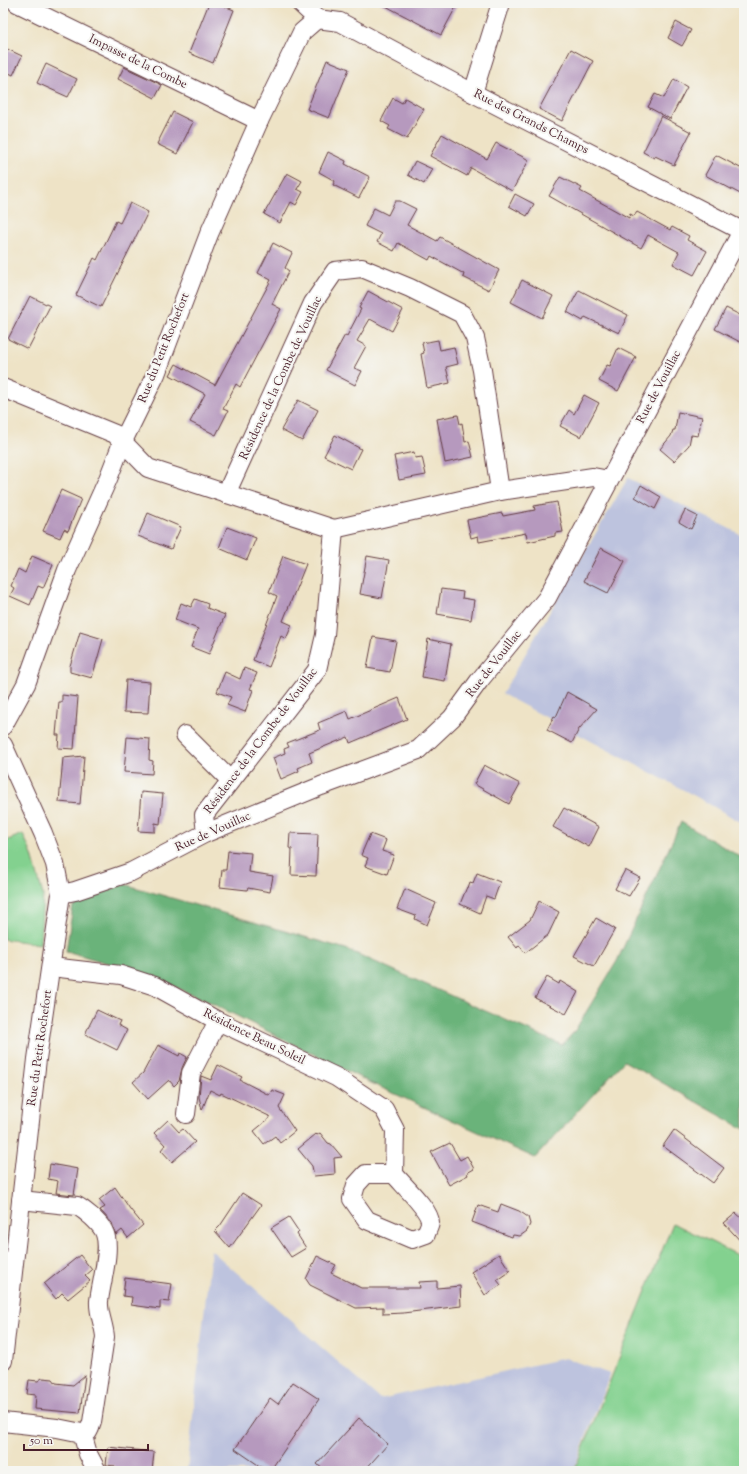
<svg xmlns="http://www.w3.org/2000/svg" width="747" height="1474" viewBox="0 0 747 1474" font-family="'Sorts Mill Goudy',serif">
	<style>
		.industrial { fill: #bdc3de }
		.green { fill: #83d18f; stroke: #66785d }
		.forest { fill: #6ab37a; stroke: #5a6952 }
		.building { fill: #b699be }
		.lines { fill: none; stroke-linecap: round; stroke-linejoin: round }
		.minor-casing { stroke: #633c42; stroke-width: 20 }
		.minor { stroke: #fff; stroke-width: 18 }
		.labels { text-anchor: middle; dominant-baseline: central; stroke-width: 4; stroke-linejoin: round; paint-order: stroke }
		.street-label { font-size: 12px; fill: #4a1f2b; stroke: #f6f6f2 }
	</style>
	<rect width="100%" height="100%" fill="#f6f6f2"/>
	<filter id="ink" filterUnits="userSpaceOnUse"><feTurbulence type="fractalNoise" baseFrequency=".025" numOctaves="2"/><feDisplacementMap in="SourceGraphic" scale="8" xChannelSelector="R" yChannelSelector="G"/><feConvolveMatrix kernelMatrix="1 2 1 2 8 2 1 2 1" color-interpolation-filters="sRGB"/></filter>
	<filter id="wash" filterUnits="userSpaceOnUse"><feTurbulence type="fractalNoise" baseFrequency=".012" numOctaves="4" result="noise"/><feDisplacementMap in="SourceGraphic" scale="16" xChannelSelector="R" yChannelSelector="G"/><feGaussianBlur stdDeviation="0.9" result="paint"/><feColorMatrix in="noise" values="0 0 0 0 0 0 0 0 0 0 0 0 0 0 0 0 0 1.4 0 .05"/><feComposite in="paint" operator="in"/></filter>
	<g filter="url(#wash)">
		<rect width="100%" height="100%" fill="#eee3c6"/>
		<!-- industrial -->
		<g class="industrial">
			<path d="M628,478L744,536V824L695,796L502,694Z"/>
			<path d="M211,1250L380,1399L565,1358L610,1374L573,1471H187Z"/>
		</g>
		<!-- green -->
		<g class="green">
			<path d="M23,834L32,855L43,895L40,944L3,939V842Z"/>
			<path d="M673,1223L744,1258V1471H574Z"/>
		</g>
		<!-- forest -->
		<path class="forest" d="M681,822L744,859V1129L624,1061L535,1158L369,1082L209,1002L148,975L66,951L73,906L124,884L346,949L562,1045L574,1032L617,961Z"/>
		<g id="blocks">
			<!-- building -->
			<g class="building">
				<path d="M209,3H216L234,10L213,63L189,53Z"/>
				<path d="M380,3H458L441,35Z"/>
				<path d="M676,22L691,30L682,46L668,38Z"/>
				<path d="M3,47L22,56L13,75L3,70Z"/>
				<path d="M571,49L593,61L562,121L539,109Z"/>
				<path d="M327,60L349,69L329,118L307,109Z"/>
				<path d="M46,64L77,79L68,97L37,83Z"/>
				<path d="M124,67L162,85L155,98L118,79Z"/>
				<path d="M674,79L687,87L670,119L648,107L655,94L664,98Z"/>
				<path d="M393,98L402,103L405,98L424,109L407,139L388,129L390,126L381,121Z"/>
				<path d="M173,112L193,122L177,154L157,144Z"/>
				<path d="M661,116L691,132L674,165L655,156L654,158L643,152Z"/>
				<path d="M442,134L487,159L496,143L529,160L512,191L471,168L467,176L430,156Z"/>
				<path d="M328,152L346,161L345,164L370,177L359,198L333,185L335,181L319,172Z"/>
				<path d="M716,155L744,170V196L705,175Z"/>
				<path d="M415,161L432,169L424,184L408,175Z"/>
				<path d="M287,173L302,181L297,189L303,192L296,205L291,202L280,223L264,214Z"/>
				<path d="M560,177L582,188L580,191L629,218L630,214L634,216L637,212L670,230L672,227L689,236L687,240L707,251L694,275L673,264L679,252L648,235L641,248L549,196Z"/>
				<path d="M515,194L534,204L527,216L509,206Z"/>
				<path d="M395,201H400L416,209L407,225L437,241L440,237L499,270L489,290L463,277L464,274L431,256L429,260L398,243L394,251L377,242L381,234L365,226L374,208L388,215Z"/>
				<path d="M130,203L148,212L101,307L76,295L94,258L97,260L116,221L120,223Z"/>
				<path d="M273,243L292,253L285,268L289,271L272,304L281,309L240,387L236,384L223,409L228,411L216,435L190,422L205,394L170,375L176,364L215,385L271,280L258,273Z"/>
				<path d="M522,280L553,296L542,318L511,302Z"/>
				<path d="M579,290L628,315L619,333L585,317L583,321L567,312Z"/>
				<path d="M368,291L403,310L392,331L370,319L357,341L366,346L354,368L362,371L355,385L326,370L345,335L347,336L361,309L359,308Z"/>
				<path d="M30,296L50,306L28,349L8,339Z"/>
				<path d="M726,308L744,317V344L715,329Z"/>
				<path d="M438,340L440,350L454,347L458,364L446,367L450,383L427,388L421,354L424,353L422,343Z"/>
				<path d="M618,348L636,357L618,391L599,381L607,365L610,366Z"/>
				<path d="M584,395L599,403L581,437L560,426L569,410L574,414Z"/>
				<path d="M298,400L318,410L302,441L281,430Z"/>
				<path d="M678,412L702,417L698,436L691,435L689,445L674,461L660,449L671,436L673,430H675Z"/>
				<path d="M458,415L460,424L462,423L465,442L469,441L473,457L445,463L437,419Z"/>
				<path d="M335,435L361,449L351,469L324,456Z"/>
				<path d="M414,452L415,458L422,457L426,475L399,480L394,456Z"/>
				<path d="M641,485L661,497L655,509L635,497Z"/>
				<path d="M61,490L81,499L68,531L64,529L60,538L43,531Z"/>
				<path d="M557,502L563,532L555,533V536L528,542L526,533L479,542L478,536L471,538L467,520L502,513L503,516L535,510L534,506Z"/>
				<path d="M685,510L697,516L691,529L679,522Z"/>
				<path d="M148,513L181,527L171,549L138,536Z"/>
				<path d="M227,527L256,538L247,560L219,548Z"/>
				<path d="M601,548L625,561L608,593L584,581Z"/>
				<path d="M32,556L53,565L43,588L38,586L30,605L10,596L14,588L11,586L18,569L25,573Z"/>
				<path d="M283,556L306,564L283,621L292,625L286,639L281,636L269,667L253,660L277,596L269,592Z"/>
				<path d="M367,556L389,560L382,598L360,594Z"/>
				<path d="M441,589L463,592L462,598L474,600L471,620L437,614Z"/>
				<path d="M195,599L208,604L207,608L225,615L209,654L191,647L198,629L175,620L181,603L191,607Z"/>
				<path d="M80,632L103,639L92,678L70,672V666Z"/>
				<path d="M373,637L396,641L390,672L367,668Z"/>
				<path d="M428,639L451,644L445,681L422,677Z"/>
				<path d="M244,668L257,673L250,689L253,690L245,712L227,705L231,697L217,692L225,672L240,679Z"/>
				<path d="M126,680L150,682L148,713L124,712Z"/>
				<path d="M567,692L597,709L579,729L572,743L547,730L554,716L556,717Z"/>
				<path d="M62,695L78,697L74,749L58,748L59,735H56L59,702H62Z"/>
				<path d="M399,698L407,719L350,743L348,737L309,753L312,762L298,768L299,771L281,779L273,758L285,753L284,749L289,747L287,743L320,730L318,723L347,711L350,719Z"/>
				<path d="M127,737L150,739L149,760L153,761L152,774L124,772Z"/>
				<path d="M84,756L80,804L59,802L63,758Z"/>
				<path d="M484,765L520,784L509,804L474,784Z"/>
				<path d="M141,792L163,794L160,824L155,823V832L138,831Z"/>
				<path d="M564,808L599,827L589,847L553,827Z"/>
				<path d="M290,833L318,834L316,876L291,875L292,849L289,848Z"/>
				<path d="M370,834L386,840L382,851L394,855L387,874L365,866L368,858L361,855Z"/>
				<path d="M228,851L251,853L249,872L273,876L270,892L248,888L247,890L220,887L222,870H226Z"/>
				<path d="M625,870L640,878L629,896L615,889Z"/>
				<path d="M477,873L500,882L494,899L486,896L480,913L460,904L467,887L468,888L470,882L473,883Z"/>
				<path d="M405,889L436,903L427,925L415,919L416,916L397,909Z"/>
				<path d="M539,901L559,912L548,935L525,953L519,945L517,948L508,937L530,920Z"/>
				<path d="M596,918L615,929L594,966L574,956Z"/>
				<path d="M547,977L559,984L560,981L578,992L566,1014L535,998Z"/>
				<path d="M97,1010L120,1021L118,1025L127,1030L117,1050L85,1034Z"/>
				<path d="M158,1045L179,1056L180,1053L187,1057L182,1068L179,1081L174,1086L169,1080L148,1099L133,1082L143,1073Z"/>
				<path d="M218,1065L242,1077L240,1080L269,1095L272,1090L285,1095L279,1108L295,1131L280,1143L275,1136L264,1144L254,1131L271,1117L221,1093L220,1095L210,1090L202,1110L199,1097L201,1076L211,1080Z"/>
				<path d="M168,1120L179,1132L183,1129L195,1142L172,1162L161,1150L165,1145L154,1133Z"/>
				<path d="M674,1130L724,1168L713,1183L663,1146Z"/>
				<path d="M320,1133L328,1143L331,1144L342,1157L334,1158L335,1174L314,1176L312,1166L298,1149L316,1134L317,1135Z"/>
				<path d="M450,1143L460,1160L467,1156L474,1169L467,1173L468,1175L449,1185L431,1152Z"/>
				<path d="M50,1164L78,1169L74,1195L56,1193L58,1181L48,1179Z"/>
				<path d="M115,1187L130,1209L143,1225L128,1238L122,1230L116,1235L112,1223L100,1210L105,1207L99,1200Z"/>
				<path d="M242,1193L261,1205L230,1248L215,1231L220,1226Z"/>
				<path d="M501,1204L519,1211L528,1217L530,1224L527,1231L520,1236L513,1235L512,1237L472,1222L478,1205L498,1212Z"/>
				<path d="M736,1213L744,1220V1245L724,1223Z"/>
				<path d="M289,1217L299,1232L297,1234L306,1248L291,1257L271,1228Z"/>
				<path d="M499,1254L510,1271L497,1280L501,1285L485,1295L471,1272Z"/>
				<path d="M80,1255L92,1270L85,1276L90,1281L68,1299L62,1293L56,1299L44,1284Z"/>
				<path d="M317,1256L336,1265L331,1273L361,1288H420L419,1282L437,1281V1288L460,1286L461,1306L403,1313L383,1314V1307L356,1308L310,1285L306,1279Z"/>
				<path d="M125,1278L172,1284L169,1302L160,1301V1309L131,1305L132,1297L123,1296Z"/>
				<path d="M85,1375L80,1413L35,1409L36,1395L27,1394L29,1380L38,1381L42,1378L53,1379L56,1383L73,1385Z"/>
				<path d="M293,1382L319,1399L270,1471H267L235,1449L270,1398L278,1404Z"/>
				<path d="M359,1418L388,1444L364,1471H325L317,1464Z"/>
				<path d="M108,1447L154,1452L152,1471H114L115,1466L106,1465Z"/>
			</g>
		</g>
	</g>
	<g filter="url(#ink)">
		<use href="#blocks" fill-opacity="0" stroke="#633c42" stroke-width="1"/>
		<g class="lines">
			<defs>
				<g id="minor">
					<path d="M17,3L259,121"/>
					<path d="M300,3L317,19"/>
					<path d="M317,19L340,22L473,93L744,232"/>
					<path d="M473,93L501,3"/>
					<path d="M3,388L115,434L148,468L334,529L325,635L317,670L204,815L206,833"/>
					<path d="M500,491L593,477L609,480"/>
					<path d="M226,494L313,303L335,271L362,268L410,288L462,314L475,338L482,370L500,491L334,529"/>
					<path d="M3,726L26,684L67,570L108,479L122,443L156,374L209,234L259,121L302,32L317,19"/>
					<path d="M185,735L230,780"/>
					<path d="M3,745L43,833L55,864L61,894L37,1059L3,1361"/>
					<path d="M61,894L75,891L131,872L206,833L321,786L418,750L452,718L479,681L547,598L742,231"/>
					<path d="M51,967L121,975L155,986L218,1021L336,1077L384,1109L395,1130L394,1174C402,1184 430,1210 430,1222C430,1226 427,1230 426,1234L412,1239L367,1220L352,1199L356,1185L366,1174H394"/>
					<path d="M186,1114L191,1073L218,1021"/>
					<path d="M3,1422L57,1428L82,1433L88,1432L90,1428L92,1422L105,1337C104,1324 98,1313 99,1301C101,1283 111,1250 105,1234C103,1227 97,1222 92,1217C87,1213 83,1209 77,1206L21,1200"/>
					<path d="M82,1433L88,1454L97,1471"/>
				</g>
			</defs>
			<!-- minor casing -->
			<use href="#minor" class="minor-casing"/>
			<!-- minor -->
			<use href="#minor" class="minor"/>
		</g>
	</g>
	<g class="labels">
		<!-- street labels -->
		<g class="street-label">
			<text transform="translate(138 62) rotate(26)">Impasse de la Combe</text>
			<text transform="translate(531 122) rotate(27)">Rue des Grands Champs</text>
			<text transform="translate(164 348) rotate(-68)">Rue du Petit Rochefort</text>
			<text transform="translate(281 378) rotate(-65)">Résidence de la Combe de Vouillac</text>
			<text transform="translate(659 387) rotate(-62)">Rue de Vouillac</text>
			<text transform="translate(494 664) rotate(-52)">Rue de Vouillac</text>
			<text transform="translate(261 741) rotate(-53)">Résidence de la Combe de Vouillac</text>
			<text transform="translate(213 832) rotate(-24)">Rue de Vouillac</text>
			<text transform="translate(254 1037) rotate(26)">Résidence Beau Soleil</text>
			<text transform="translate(40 1048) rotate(-82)">Rue du Petit Rochefort</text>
		</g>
	</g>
	<!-- margin -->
	<rect width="747" height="1474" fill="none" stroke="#f6f6f2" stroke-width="16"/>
	<!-- scale -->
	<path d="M24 1444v6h124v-6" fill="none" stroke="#4a1f2b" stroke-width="2"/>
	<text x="30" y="1444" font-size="12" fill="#4a1f2b" stroke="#f6f6f2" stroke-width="3" paint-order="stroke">50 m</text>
</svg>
